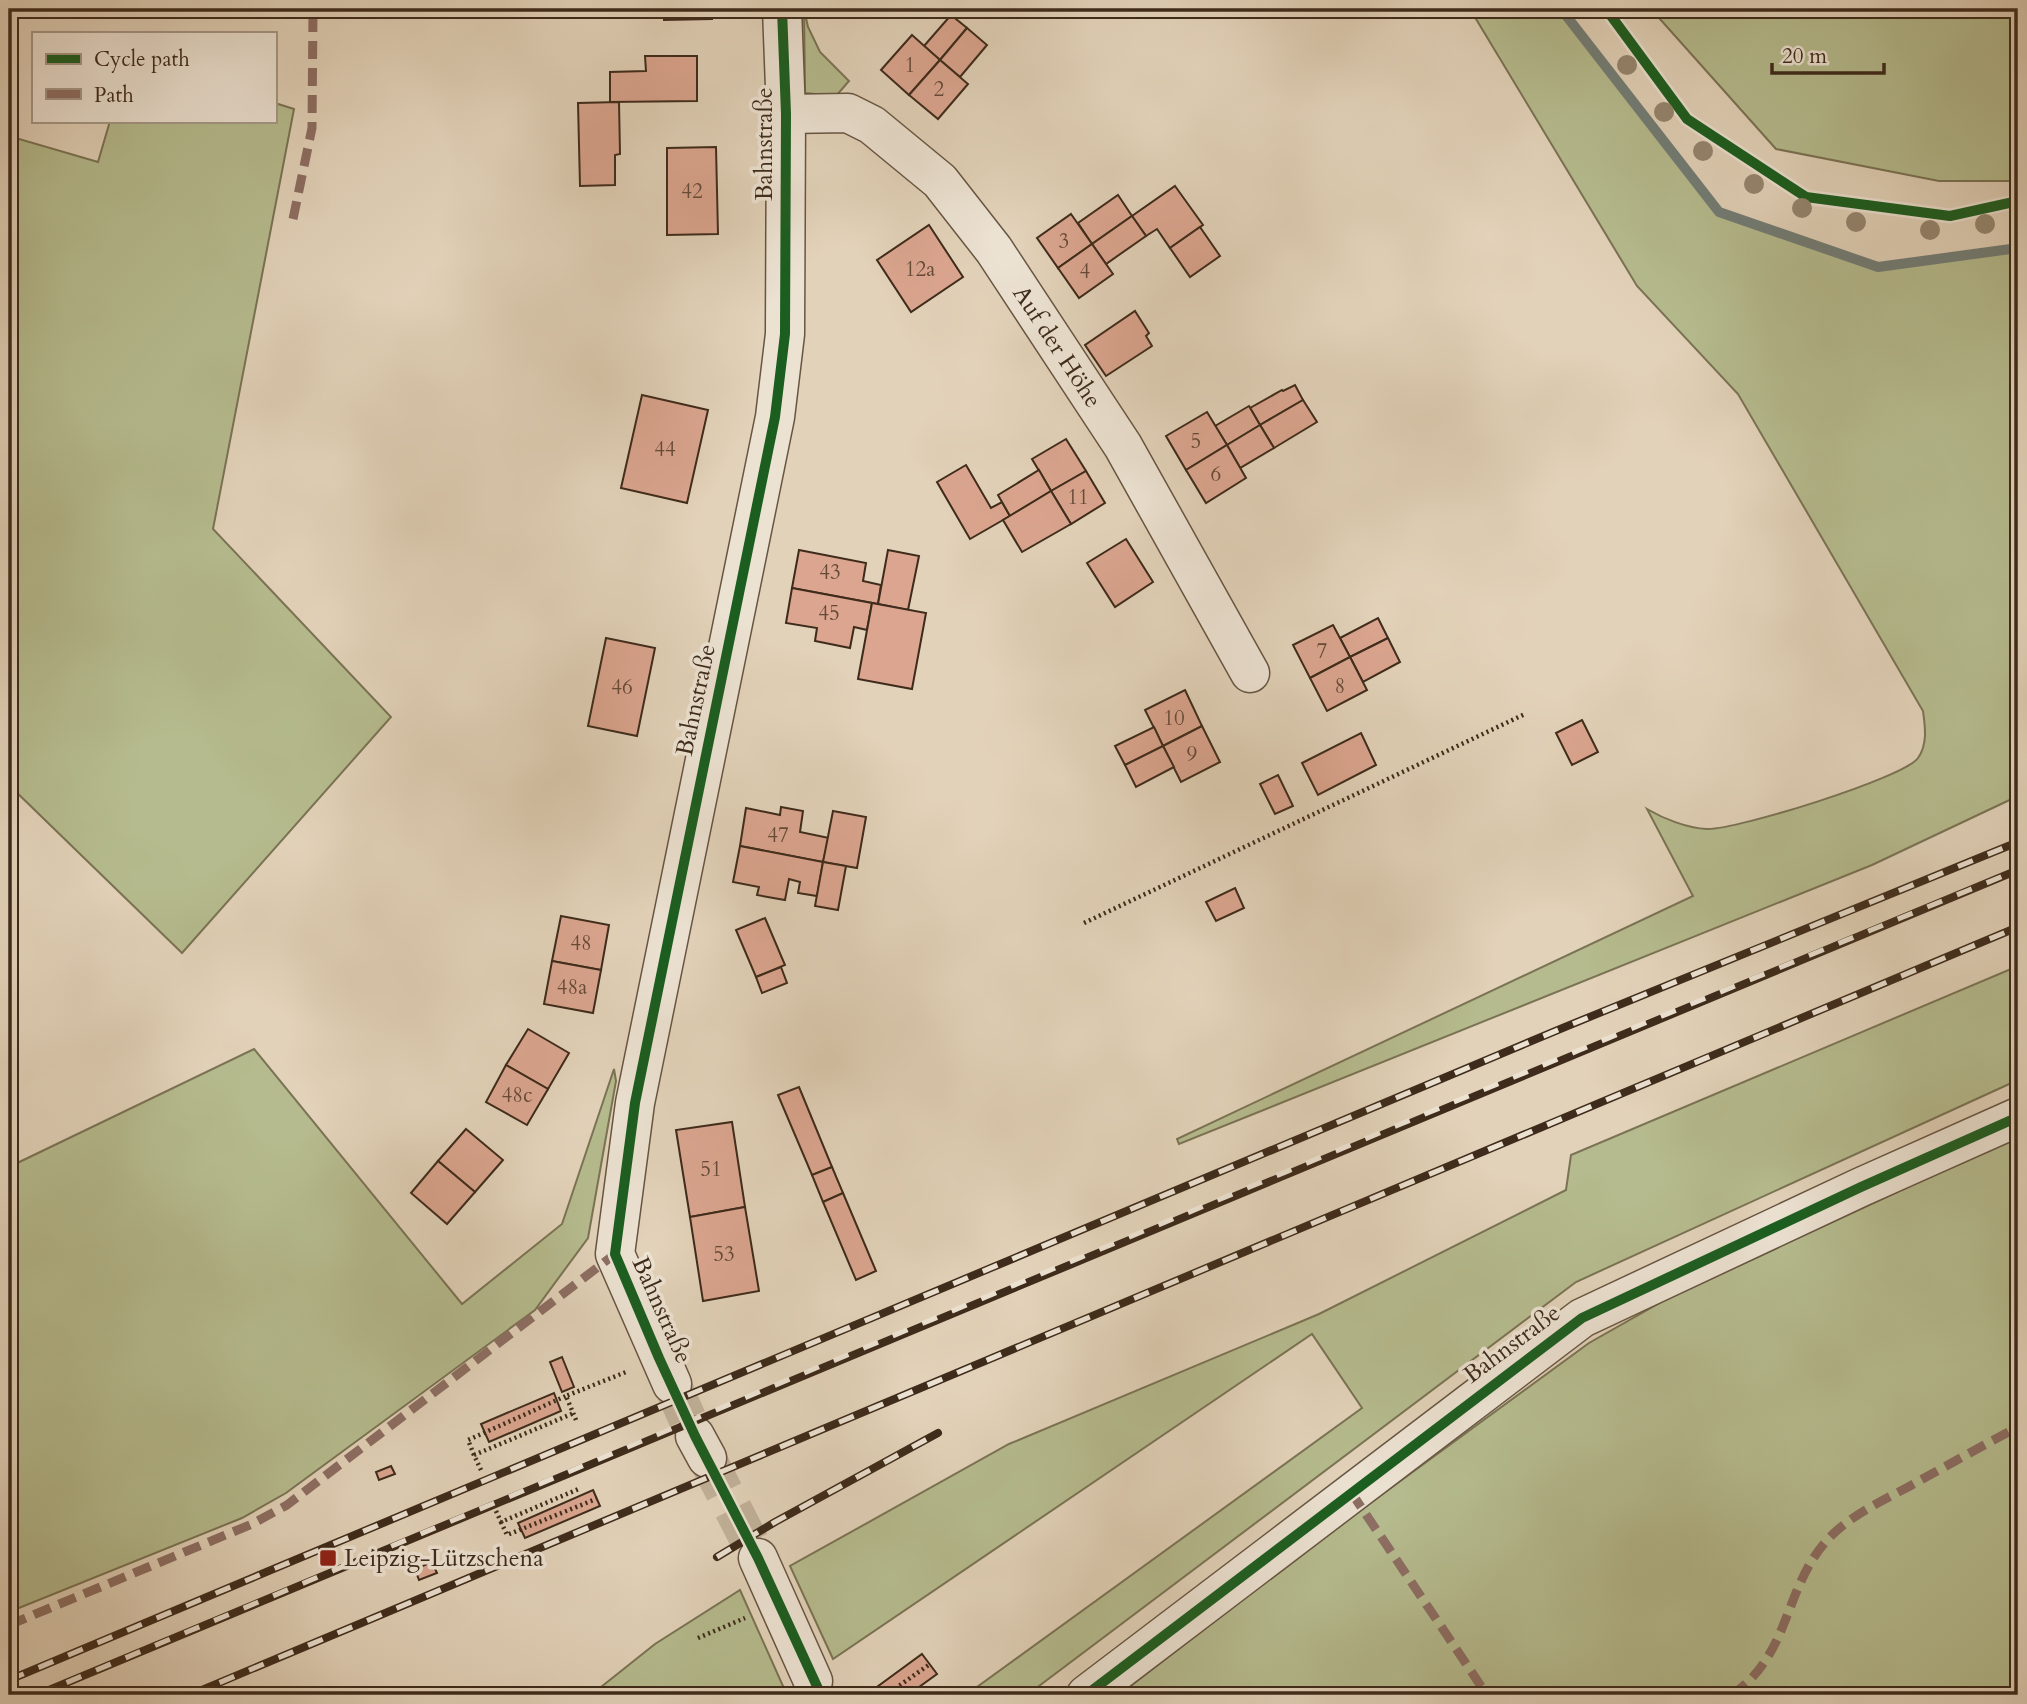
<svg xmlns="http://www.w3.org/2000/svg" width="2027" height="1704" viewBox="0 0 2027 1704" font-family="Cardo,serif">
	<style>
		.green { fill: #b5bb8e; stroke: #7a7354; stroke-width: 2 }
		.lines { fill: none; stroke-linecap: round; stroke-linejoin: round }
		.stream { stroke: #737e77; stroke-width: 10 }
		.building { fill: #dba58f; stroke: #3e2b1b; stroke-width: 2 }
		.minor-tunnel { stroke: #c1b199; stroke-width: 38; stroke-dasharray: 38 19; stroke-linecap: butt }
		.minor-casing { stroke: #675542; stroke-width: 41 }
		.path { stroke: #3e2b1b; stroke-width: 4.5; stroke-dasharray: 2 3.5; stroke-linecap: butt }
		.minor { stroke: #ece2d2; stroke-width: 38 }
		.rail-casing { stroke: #3e2b1b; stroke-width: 8 }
		.rail { stroke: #ece2d2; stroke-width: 5; stroke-dasharray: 16; stroke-linecap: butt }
		.quiet { stroke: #8d6e63; stroke-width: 9; stroke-dasharray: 18 9; stroke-linecap: butt }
		.cycleway-casing { stroke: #ece2d2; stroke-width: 15 }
		.cycleway { stroke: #1b5e20; stroke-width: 10 }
		.tree { fill: #95866f }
		.poi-dot { fill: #8f2418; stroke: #ece2d2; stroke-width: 2.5 }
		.labels { text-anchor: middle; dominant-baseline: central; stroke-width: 7; stroke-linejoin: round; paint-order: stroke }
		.number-label { font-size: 21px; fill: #654a38 }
		.street-label { font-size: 24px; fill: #3e2b1b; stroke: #ece2d2 }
		.poi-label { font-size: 24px; fill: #3e2b1b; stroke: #ece2d2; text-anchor: start }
	</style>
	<rect width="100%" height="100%" fill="#e2d2b9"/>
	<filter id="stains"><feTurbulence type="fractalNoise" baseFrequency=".00286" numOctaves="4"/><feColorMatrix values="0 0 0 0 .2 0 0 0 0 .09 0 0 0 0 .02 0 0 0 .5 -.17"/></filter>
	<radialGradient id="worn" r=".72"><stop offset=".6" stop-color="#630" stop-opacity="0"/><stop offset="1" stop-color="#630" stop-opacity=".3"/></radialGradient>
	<!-- green -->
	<g class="green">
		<path d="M804,9L808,27L820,52L849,81L836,96L805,93Z"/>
		<path d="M1470,9H1561L1719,212L1878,267L2018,248V796L1872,865L1179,1144L1177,1139L1693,896L1647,809C1664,819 1687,828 1707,829C1736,830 1904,778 1918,758C1928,744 1925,726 1923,711L1738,394L1637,286Z"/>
		<path d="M1651,9H2018V181H1939L1776,149Z"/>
		<path d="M275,103L294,109L213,529L391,717L182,953L9,785V136L98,162L110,121H275Z"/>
		<path d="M2018,966V1080L1576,1282L1027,1695H966L1362,1408L1312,1334L833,1659L790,1566L1009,1444L1319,1314L1566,1190L1571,1155Z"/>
		<path d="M254,1049L462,1304L562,1224L614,1069L616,1081L588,1238L535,1310L286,1493L242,1518L9,1612V1167Z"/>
		<path d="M2018,1136V1695H1119L1317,1542L1589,1343L1665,1300Z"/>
		<path d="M740,1590L787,1695H591L655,1644Z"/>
	</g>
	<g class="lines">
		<!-- stream -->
		<path class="stream" d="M1561,9L1719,212L1878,267L2018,248"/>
	</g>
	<!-- building -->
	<g class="building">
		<path d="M664,9H712V19L664,20Z"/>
		<path d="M951,15L967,28L940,60L924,46Z"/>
		<path d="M967,28L987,45L960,77L940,60Z"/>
		<path d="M912,35L940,60L909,95L881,70Z"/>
		<path d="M645,56H697V101L610,102V72L646,71Z"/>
		<path d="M940,60L968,84L938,119L909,95Z"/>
		<path d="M619,102L620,154L615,155V185L580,186L578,103Z"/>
		<path d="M716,147L718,234L667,235V148Z"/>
		<path d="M1175,186L1203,225L1170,248L1157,229L1146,236L1132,216Z"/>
		<path d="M1118,195L1132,216L1092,244L1078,223Z"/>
		<path d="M1071,214L1092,244L1058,268L1037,238Z"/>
		<path d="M1132,216L1146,236L1106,264L1092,244Z"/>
		<path d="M929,225L963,277L911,312L877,260Z"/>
		<path d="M1200,227L1220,256L1190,277L1170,248Z"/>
		<path d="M1092,244L1113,274L1079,298L1058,268Z"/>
		<path d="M1135,311L1149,333L1146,336L1152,346L1106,376L1085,345Z"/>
		<path d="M1295,385L1303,400L1260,425L1250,408L1282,390L1283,391Z"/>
		<path d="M642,395L708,410L687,503L621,488Z"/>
		<path d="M1303,400L1317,422L1274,448L1260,425Z"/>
		<path d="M1249,406L1260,425L1227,445L1215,426Z"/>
		<path d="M1207,412L1227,445L1186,470L1166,436Z"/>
		<path d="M1260,425L1274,448L1240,468L1227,445Z"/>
		<path d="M1066,439L1086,471L1051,491L1032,459Z"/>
		<path d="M1227,445L1246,478L1206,503L1186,470Z"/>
		<path d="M966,465L991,508L1002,502L1010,516L970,539L937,482Z"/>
		<path d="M1039,470L1051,491L1010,516L998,495Z"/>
		<path d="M1086,471L1105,503L1071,524L1051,491Z"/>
		<path d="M1051,491L1071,524L1022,552L1003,520Z"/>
		<path d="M1126,539L1153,582L1115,607L1087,563Z"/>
		<path d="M799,550L866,563L863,581L881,585L878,604L792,588Z"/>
		<path d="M888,550L919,556L908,610L878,604Z"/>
		<path d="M792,588L872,603L867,630L854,627L850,648L815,641L817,628L786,623Z"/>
		<path d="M872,603L926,613L912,689L858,679Z"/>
		<path d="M1378,618L1388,638L1350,657L1340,638Z"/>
		<path d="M1333,625L1350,657L1310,678L1293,645Z"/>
		<path d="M606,638L655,648L637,736L588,726Z"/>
		<path d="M1388,638L1400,662L1363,682L1350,657Z"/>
		<path d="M1350,657L1367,690L1327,711L1310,678Z"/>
		<path d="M1185,690L1202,726L1163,746L1145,710Z"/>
		<path d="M1582,720L1598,752L1572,765L1556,733Z"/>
		<path d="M1202,726L1220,762L1181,782L1163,746Z"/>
		<path d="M1154,727L1163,746L1125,765L1115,746Z"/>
		<path d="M1361,733L1376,765L1318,795L1302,763Z"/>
		<path d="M1163,746L1174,767L1136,787L1125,765Z"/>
		<path d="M1278,775L1293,806L1275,814L1260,784Z"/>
		<path d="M781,807L803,811L800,832L829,838L823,862L740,846L746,808L780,815Z"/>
		<path d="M833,811L866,817L857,868L823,862Z"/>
		<path d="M740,846L823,862L817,896L798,893L800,882L789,879L785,900L757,895L759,887L733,882Z"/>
		<path d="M823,862L846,866L838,910L815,906Z"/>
		<path d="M1235,888L1244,908L1216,921L1206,902Z"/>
		<path d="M561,916L609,925L601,970L552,961Z"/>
		<path d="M765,918L785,965L756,977L736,930Z"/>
		<path d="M552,961L601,970L593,1013L544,1004Z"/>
		<path d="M781,967L787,983L762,993L756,977Z"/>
		<path d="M528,1029L569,1053L548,1089L506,1065Z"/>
		<path d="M506,1065L548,1089L527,1125L486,1102Z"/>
		<path d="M799,1087L832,1167L812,1175L778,1095Z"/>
		<path d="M732,1122L745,1207L690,1217L676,1130Z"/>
		<path d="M466,1129L503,1160L475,1192L438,1161Z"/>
		<path d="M438,1161L475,1192L447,1224L411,1193Z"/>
		<path d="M832,1167L843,1193L823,1202L812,1175Z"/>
		<path d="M843,1193L876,1271L856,1280L823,1202Z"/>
		<path d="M745,1207L759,1291L703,1301L690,1217Z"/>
		<path d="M562,1357L574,1387L562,1392L550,1362Z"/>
		<path d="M554,1393L561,1411L489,1442L481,1424Z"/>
		<path d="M391,1466L395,1474L379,1480L376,1472Z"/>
		<path d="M593,1490L600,1506L525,1538L518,1523Z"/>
		<path d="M432,1562L437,1573L419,1580L415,1569Z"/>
		<path d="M922,1654L937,1674L908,1695H866Z"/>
	</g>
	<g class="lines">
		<!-- minor-tunnel -->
		<g class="minor-tunnel">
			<path d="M672,1384L695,1436"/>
			<path d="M707,1458L758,1558"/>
		</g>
		<defs>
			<g id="minor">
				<path id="s1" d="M786,114L848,113L872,125L940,181L994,250L1123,446L1250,673"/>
				<path d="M672,1384L615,1254L635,1103L775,417L785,334L786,114L782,9"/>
				<path d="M695,1436L707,1458"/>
				<path d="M758,1558L813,1681"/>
				<path d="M1086,1695L1582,1318L1861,1187L2018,1117"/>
			</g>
		</defs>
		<!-- minor casing -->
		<use href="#minor" class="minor-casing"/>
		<!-- path -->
		<g class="path">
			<path d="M1084,923L1525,714"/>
			<path d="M576,1420L566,1396L626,1372"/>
			<path d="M474,1455L468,1440L566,1396"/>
			<path d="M481,1470L474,1455L574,1413"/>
			<path d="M496,1511L501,1522L581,1488"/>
			<path d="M501,1522L507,1535L596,1499"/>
			<path d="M698,1638L745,1618"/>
			<path d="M886,1695L930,1664"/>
		</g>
		<!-- minor -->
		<use href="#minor" class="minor"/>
		<defs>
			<g id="rail">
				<path d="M717,1557L775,1522L938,1433"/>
				<path d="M9,1680L1565,1027L2018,842"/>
				<path d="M37,1695C697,1418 1356,1140 2018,870"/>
				<path d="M190,1695L2018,927"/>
			</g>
		</defs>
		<!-- rail casing -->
		<use href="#rail" class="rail-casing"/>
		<!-- rail -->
		<use href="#rail" class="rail"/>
		<!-- quiet -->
		<g class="quiet">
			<path d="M293,219L312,128L313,9"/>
			<path d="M1351,1492L1487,1695"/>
			<path d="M9,1625L252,1524L287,1505L615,1254"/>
			<path d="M1732,1695C1792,1653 1783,1587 1829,1538C1851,1515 1882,1501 1910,1486C1946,1466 1982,1446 2018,1427"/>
		</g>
		<defs>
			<g id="cycleway">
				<path d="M782,9L786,114L785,334L775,417L635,1103L615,1254L659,1358L695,1436L758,1558L821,1695"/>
				<path d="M1606,9L1687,119L1806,197L1950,216L2018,201"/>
				<path d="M1086,1695L1582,1318L1861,1187L2018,1117"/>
			</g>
		</defs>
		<!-- cycleway casing -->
		<use href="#cycleway" class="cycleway-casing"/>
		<!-- cycleway -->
		<use href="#cycleway" class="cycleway"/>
	</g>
	<!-- trees -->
	<g class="tree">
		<circle cx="1627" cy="65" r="10"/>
		<circle cx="1664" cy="112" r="10"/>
		<circle cx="1703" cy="151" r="10"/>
		<circle cx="1754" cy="184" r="10"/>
		<circle cx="1802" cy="208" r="10"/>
		<circle cx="1856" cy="222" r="10"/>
		<circle cx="1985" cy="224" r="10"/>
		<circle cx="1930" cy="230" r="10"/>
	</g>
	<!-- markers -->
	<rect class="poi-dot" x="319" y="1549" width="18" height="18" rx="3.5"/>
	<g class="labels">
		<!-- number labels -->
		<g class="number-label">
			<text x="910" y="65">1</text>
			<text x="939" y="89">2</text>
			<text x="692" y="191">42</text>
			<text x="1064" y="241">3</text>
			<text x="920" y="269">12a</text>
			<text x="1085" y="271">4</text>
			<text x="1196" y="441">5</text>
			<text x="665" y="449">44</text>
			<text x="1216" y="474">6</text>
			<text x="1078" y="497">11</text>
			<text x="830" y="572">43</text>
			<text x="829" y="613">45</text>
			<text x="1322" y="651">7</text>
			<text x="1340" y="686">8</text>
			<text x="622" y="687">46</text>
			<text x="1174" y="718">10</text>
			<text x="1192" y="754">9</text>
			<text x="778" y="835">47</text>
			<text x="581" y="943">48</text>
			<text x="572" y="987">48a</text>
			<text x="517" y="1095">48c</text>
			<text x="711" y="1169">51</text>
			<text x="724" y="1254">53</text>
		</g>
		<!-- street labels -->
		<g class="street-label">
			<text transform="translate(764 144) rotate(-90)">Bahnstraße</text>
			<text stroke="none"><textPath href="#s1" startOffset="380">Auf der Höhe</textPath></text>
			<text transform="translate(696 700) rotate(-78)">Bahnstraße</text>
			<text transform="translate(662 1310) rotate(66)">Bahnstraße</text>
			<text transform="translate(1512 1344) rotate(-37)">Bahnstraße</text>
		</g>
		<!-- poi labels -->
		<g class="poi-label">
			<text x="344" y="1558">Leipzig-Lützschena</text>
		</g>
	</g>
	<!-- margin -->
	<rect width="2027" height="1704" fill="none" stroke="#e2d2b9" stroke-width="35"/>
	<rect x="10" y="10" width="2006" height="1683" fill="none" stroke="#3e2b1b" stroke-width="3.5"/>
	<rect x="18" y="18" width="1992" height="1669" fill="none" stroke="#3e2b1b" stroke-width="2"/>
	<!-- legend -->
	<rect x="32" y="32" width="245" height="91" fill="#ece2d2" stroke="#a69989" stroke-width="2"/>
	<rect x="46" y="54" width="35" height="10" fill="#1b5e20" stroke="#a69989" stroke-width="2"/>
	<text x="94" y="66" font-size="21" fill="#3e2b1b">Cycle path</text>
	<rect x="46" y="89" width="35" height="10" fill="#8d6e63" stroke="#a69989" stroke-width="2"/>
	<text x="94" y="102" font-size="21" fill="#3e2b1b">Path</text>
	<!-- scale -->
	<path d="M1772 63v10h112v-10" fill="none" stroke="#3e2b1b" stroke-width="3.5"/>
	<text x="1782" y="63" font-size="21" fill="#3e2b1b" stroke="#ece2d2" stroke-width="5" paint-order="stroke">20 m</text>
	<rect width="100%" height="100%" filter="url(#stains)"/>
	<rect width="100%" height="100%" fill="url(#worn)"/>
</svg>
